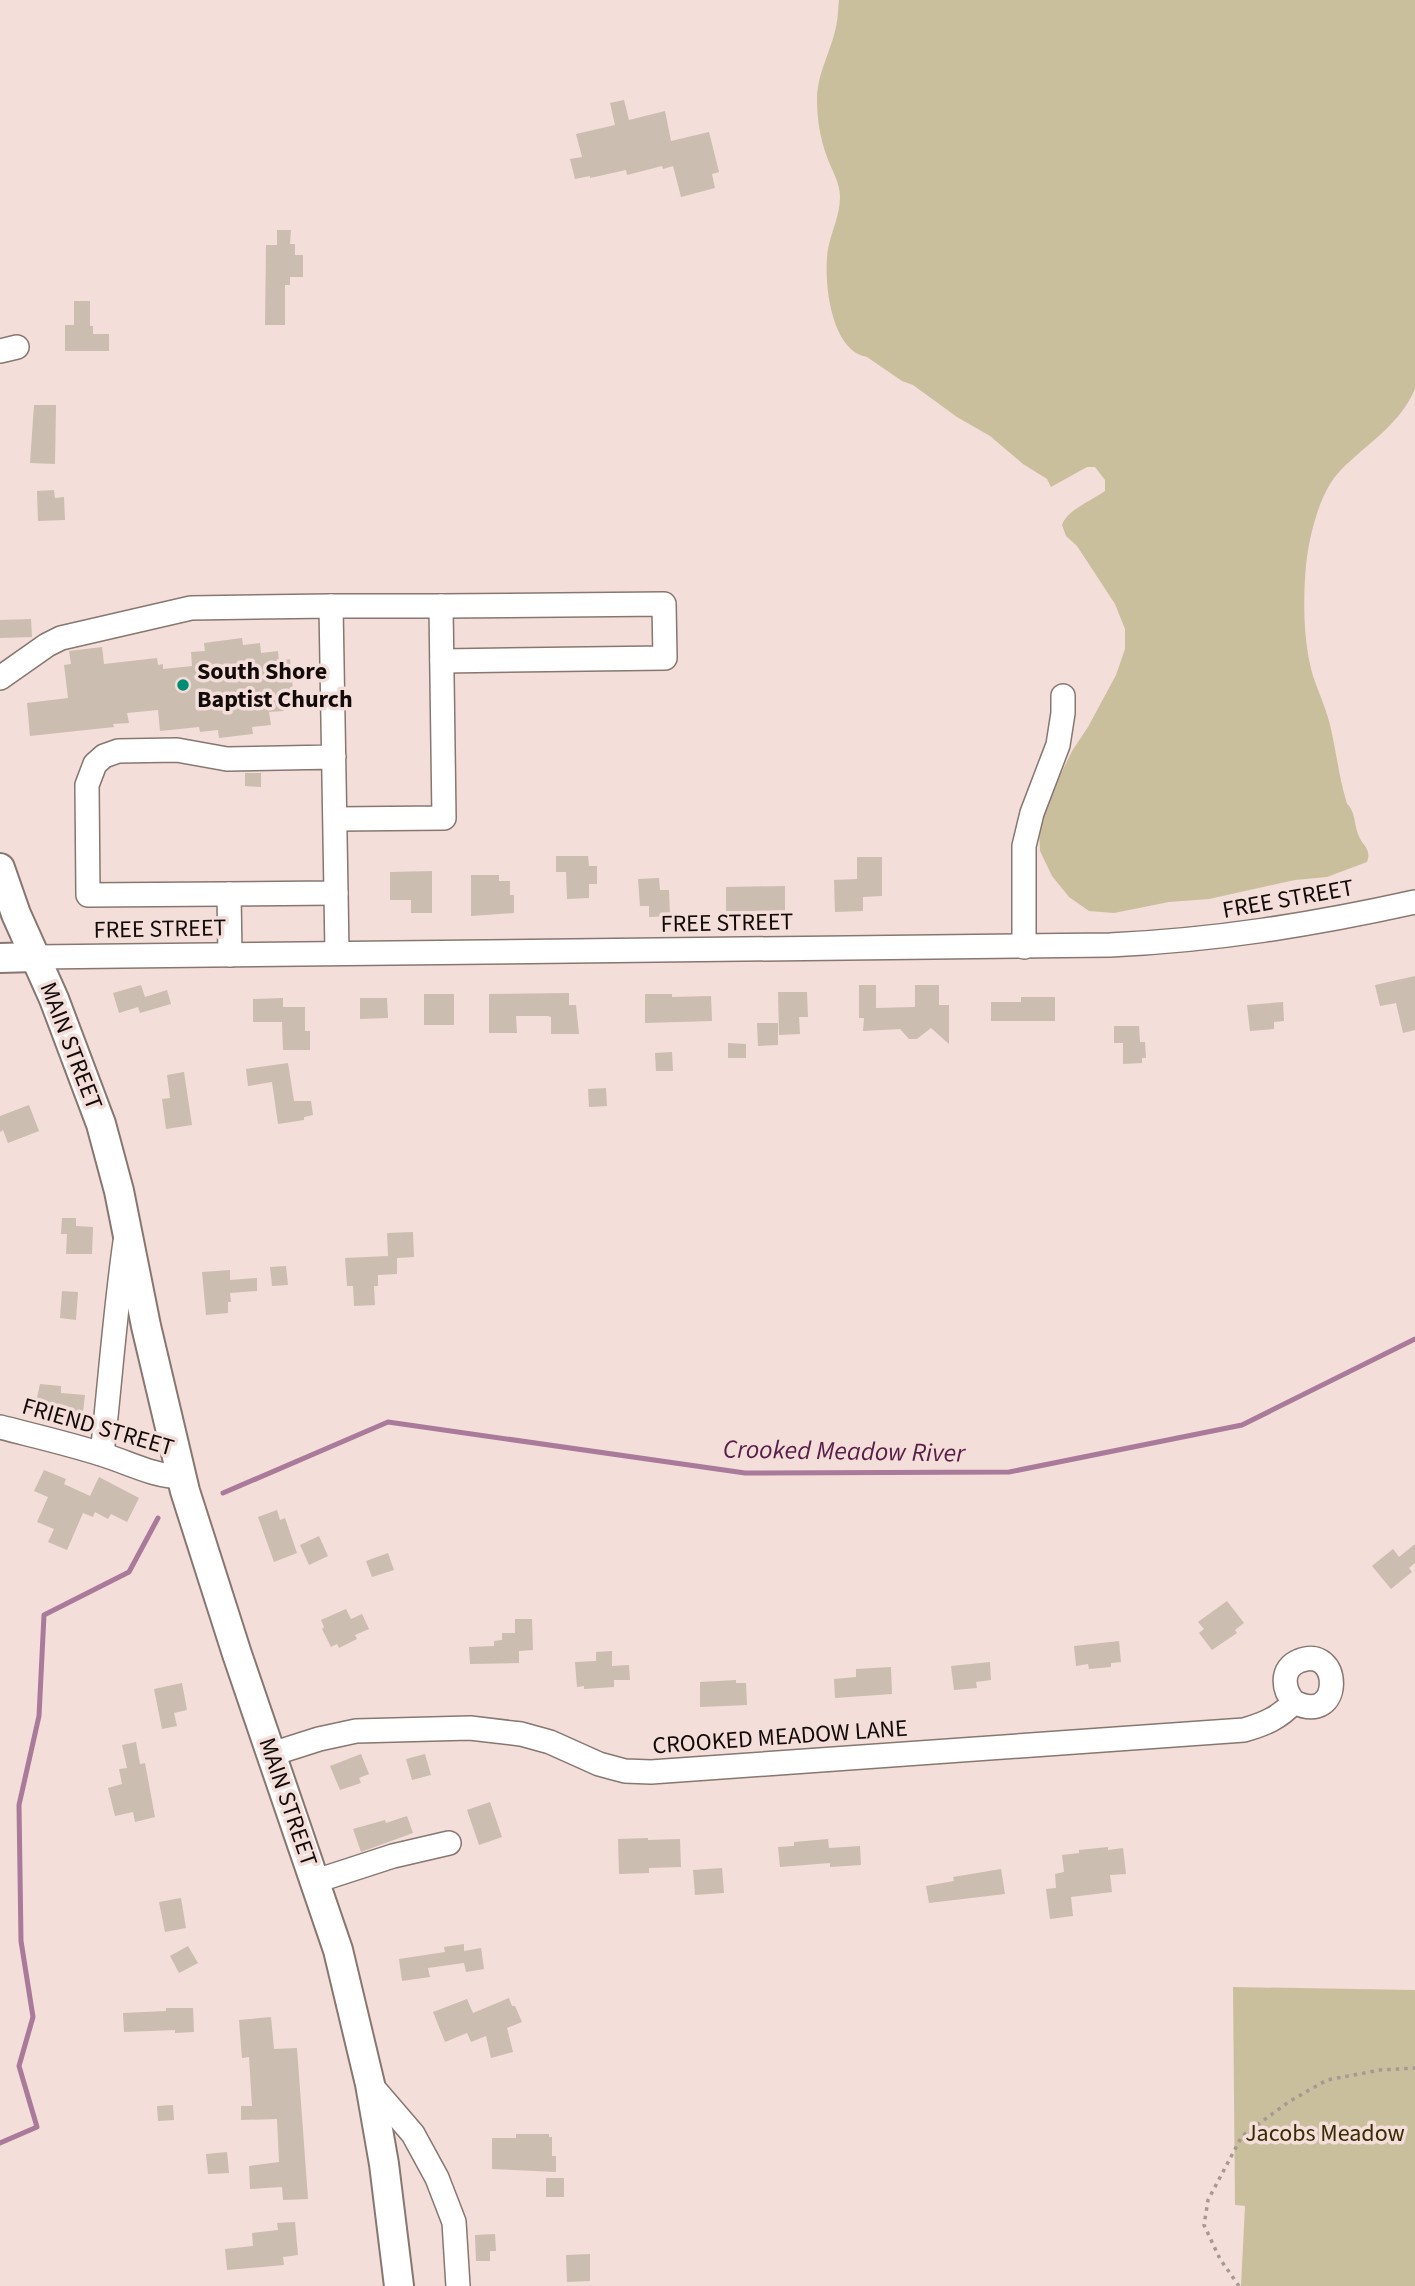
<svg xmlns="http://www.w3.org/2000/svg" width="1415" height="2286" viewBox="0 0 1415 2286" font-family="'Source Sans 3',sans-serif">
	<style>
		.green { fill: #cabf9d }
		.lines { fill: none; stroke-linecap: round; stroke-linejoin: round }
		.stream { stroke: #a97a9a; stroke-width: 5 }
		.building { fill: #cbbdb0 }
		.minor-casing { stroke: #887671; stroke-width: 26 }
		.major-casing { stroke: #887671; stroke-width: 32 }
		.path { stroke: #a89894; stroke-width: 3.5; stroke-dasharray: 3.5 5; stroke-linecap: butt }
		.minor { stroke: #fff; stroke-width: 23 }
		.major { stroke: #fff; stroke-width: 28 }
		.poi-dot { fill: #008c75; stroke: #f3ded9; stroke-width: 2.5 }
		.labels { text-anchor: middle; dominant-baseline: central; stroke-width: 7; stroke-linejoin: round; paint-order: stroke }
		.poi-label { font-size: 24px; font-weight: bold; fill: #120b0a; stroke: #f3ded9; text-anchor: start }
		.street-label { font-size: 24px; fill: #120b0a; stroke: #f3ded9 }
		.park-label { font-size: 24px; fill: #392c00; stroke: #f3ded9 }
		.water-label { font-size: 26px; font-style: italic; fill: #581d48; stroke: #f3ded9 }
	</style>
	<rect width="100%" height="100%" fill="#f3ded9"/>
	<!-- green -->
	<g class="green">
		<path d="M839,0H1415V389C1399,426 1367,443 1340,471C1320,491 1309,536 1306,565C1303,600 1303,642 1313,676C1318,691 1325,706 1329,721C1336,747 1338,774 1346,800C1347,806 1348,803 1351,809C1355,816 1355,826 1358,834C1362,846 1372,848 1367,862L1327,877L1295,880L1209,899L1169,902L1114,913L1089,911L1069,897L1052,876L1040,851L1039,832L1048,800L1072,751L1088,727L1116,675L1125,649V629L1115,604L1077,546L1066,536L1062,525C1067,510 1091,501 1105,491V480L1095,467H1087L1051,487L1047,479L1023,464L990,436L957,417L913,385L902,381L867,357C830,351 823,279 828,249C831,232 840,216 840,197C840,182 832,171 827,157C820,138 817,119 817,99C817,74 831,51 836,27C838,18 838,9 839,0Z"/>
		<path d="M1233,1987L1415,1990V2286H1241L1245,2206L1235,2205Z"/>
	</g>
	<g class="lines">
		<!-- stream -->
		<g class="stream">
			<path d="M223,1493L388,1422L745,1473L1009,1472L1242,1425L1415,1339"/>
			<path d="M0,2143L37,2127L19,2066L33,2017L21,1941L19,1805L39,1716L44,1615L129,1572L158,1518"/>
		</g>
	</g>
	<!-- building -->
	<g class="building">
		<path d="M624,100L629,120L665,111L671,141L709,132L719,172L712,174L715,188L681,197L673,166L663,169L662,166L627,175L626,170L590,178V176L575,179L570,159L582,157L576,134L615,125L610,103Z"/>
		<path d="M277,230H291L290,244H295V255H303V277H290V285H285V325H265L266,245H277Z"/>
		<path d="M74,301H90V326H93V334H109V351H65V325H74Z"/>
		<path d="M34,405H56L55,464L30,463Z"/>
		<path d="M54,490L55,498L64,497L65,520L38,521L37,491Z"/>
		<path d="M31,619L32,637L0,638V620Z"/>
		<path d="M242,638L243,645L260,643L261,653L278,651L279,661L290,659L294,700L283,701L284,711L269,712L271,725L252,727L253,734L219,738L218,730L200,732L199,727L160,731L158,710L127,713L129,723L113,724L114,727L30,736L27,703L68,698L64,665L71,664L69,651L102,647L104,664L157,658L158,665L163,664V669L192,666L191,652L205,651L204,643Z"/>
		<path d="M245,773H261V787L245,786Z"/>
		<path d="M556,856H588L589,866H597V884H589V898L567,899L566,872H556Z"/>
		<path d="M857,857H882V896L863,897V911L835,912L834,880L857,879Z"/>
		<path d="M432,871V913H411V900H390V872Z"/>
		<path d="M471,875H499V881H510V895H514V913L471,916Z"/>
		<path d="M659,878L660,890H669L670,916L649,917V906H640L638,879Z"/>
		<path d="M785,886V911H726V887Z"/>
		<path d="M1415,976V1030L1403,1033L1396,1003L1380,1006L1375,985Z"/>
		<path d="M141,985L145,997L167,990L171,1004L140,1013L138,1007L119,1013L113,993Z"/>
		<path d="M859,985H876V1008L915,1007V985H939V1005H949V1044L931,1028L917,1039H909L900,1029L863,1031L864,1018H859Z"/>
		<path d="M778,992H807L808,1017H799L800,1034L779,1035Z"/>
		<path d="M569,993V1005H576L579,1034H551V1017L548,1016H516L517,1033H489V994Z"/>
		<rect x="424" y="994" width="30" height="31"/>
		<path d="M645,994H672V997L711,996L712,1021L645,1023Z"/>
		<path d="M1021,997H1055V1021H991V1002H1021Z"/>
		<path d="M283,998V1007H305V1031H310V1050H283L282,1022H253V999Z"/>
		<path d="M360,998H387L388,1018L360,1019Z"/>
		<path d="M1283,1002L1284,1021L1274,1022V1029L1250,1031L1247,1005Z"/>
		<path d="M757,1023H778V1045L758,1046Z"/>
		<path d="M1114,1026H1139L1140,1042H1145L1146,1058H1142V1063L1123,1064V1043H1114Z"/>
		<path d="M728,1043L746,1044V1058H728Z"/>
		<path d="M672,1052L673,1071H656L655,1053Z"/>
		<path d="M288,1063L294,1101H311L313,1115L304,1117V1120L278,1124L272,1082L248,1086L246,1069Z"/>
		<path d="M184,1072L192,1125L166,1129L162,1099L170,1098L167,1075Z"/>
		<path d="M606,1088L607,1106L589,1107L588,1089Z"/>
		<path d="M29,1105L39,1131L8,1143L3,1130L0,1132V1116Z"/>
		<path d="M62,1218H76V1226L93,1227L92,1254H66L67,1234H61Z"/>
		<path d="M413,1232L414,1257L397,1258V1274L378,1275V1286H374L375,1305L354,1306L353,1286H347L345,1258L388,1256L387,1233Z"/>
		<path d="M286,1266L288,1285L272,1286L270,1267Z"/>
		<path d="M230,1270V1280L257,1278V1291L230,1293L231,1302H228V1313L206,1315L202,1272Z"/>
		<path d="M62,1291L78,1292L76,1320L60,1318Z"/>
		<path d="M40,1384L61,1386V1393L85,1395L83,1412L35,1407Z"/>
		<path d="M44,1470L66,1479L64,1484L90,1496L99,1477L139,1498L127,1522L111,1514L108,1519L95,1512L93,1517L83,1513L67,1550L48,1542L54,1529L37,1522L48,1497L34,1491Z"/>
		<path d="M277,1510L280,1520L285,1518L297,1553L274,1562L258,1517Z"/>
		<path d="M319,1536L328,1556L309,1565L300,1545Z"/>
		<path d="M1415,1544V1563L1409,1568L1412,1572L1391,1589L1372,1566L1393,1549L1399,1557Z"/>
		<path d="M388,1553L394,1570L372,1577L366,1561Z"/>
		<path d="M1227,1601L1244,1623L1235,1630L1237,1633L1212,1650L1199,1633L1204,1629L1198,1622Z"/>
		<path d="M346,1609L351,1619L362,1614L369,1629L355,1635L357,1639L339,1648L337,1644L331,1647L322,1629L324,1627L321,1620Z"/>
		<path d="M515,1619H532L533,1650L519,1651V1663L470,1664L469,1647L494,1646V1641L502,1640V1633H515Z"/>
		<path d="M1119,1641L1121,1662L1111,1663V1667L1089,1669L1088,1664L1076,1666L1074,1646Z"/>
		<path d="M612,1651V1666L629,1665L630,1680H614V1687L584,1689V1686L577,1687L575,1662L596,1661V1652Z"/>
		<path d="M990,1662L991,1680L976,1682L977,1688L954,1690L951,1666Z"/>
		<path d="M891,1667L892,1694L835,1698L834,1679L856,1677V1669Z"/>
		<path d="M736,1680V1683H746L747,1705L700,1707V1682Z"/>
		<path d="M182,1683L187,1710L174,1713L177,1726L162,1729L154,1689Z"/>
		<path d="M136,1742L140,1764L145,1763L155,1817L135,1822L133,1812L115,1816L108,1788L122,1784L119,1769L127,1768L122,1745Z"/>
		<path d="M361,1754L369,1774L359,1778L361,1783L340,1790L330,1766Z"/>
		<path d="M425,1754L431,1775L412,1780L406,1759Z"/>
		<path d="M490,1802L502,1837L479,1845L467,1810Z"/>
		<path d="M407,1816L413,1833L361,1852L353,1829L385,1820L386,1823Z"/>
		<path d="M648,1838V1840L680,1839L681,1867L649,1868V1873L619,1874L618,1839Z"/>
		<path d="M828,1839L829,1848L860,1846L861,1865L830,1867V1863L780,1867L778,1847L794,1846V1842Z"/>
		<path d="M1108,1847V1850L1123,1848L1126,1874L1110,1875L1112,1892L1071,1897L1073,1916L1050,1919L1046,1889L1056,1888L1055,1874L1064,1872L1062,1855L1079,1853V1850Z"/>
		<path d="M722,1868L724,1893L695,1895L693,1870Z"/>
		<path d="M1001,1869L1005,1894L929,1903L926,1886L954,1881L953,1877Z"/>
		<path d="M181,1898L186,1928L165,1932L159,1902Z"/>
		<path d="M464,1944V1951L481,1948L484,1969L466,1972L464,1963L428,1968L430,1977L402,1981L399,1959L445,1952L444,1947Z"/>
		<path d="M188,1946L198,1963L179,1973L170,1956Z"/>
		<path d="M509,1998L512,2006H515L522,2022L507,2028L513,2052L491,2058L486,2036L471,2042L467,2033L445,2042L433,2012L467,1999L473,2013Z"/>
		<path d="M166,2008H193L194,2032L175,2033V2030L124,2032L123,2013L166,2011Z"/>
		<path d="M271,2017L274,2049L297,2048L308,2199L283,2200L282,2187L250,2189L249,2166L279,2162L277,2119L241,2120V2106H252L249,2057L242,2058L239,2020Z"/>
		<path d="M173,2105L174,2120L158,2121L157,2106Z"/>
		<path d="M516,2134H549V2137H552V2156H556V2172L492,2169V2138H516Z"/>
		<path d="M227,2152L229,2173L208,2174L206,2154Z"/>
		<rect x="546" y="2178" width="18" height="19"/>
		<path d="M295,2222L298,2255L283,2257L284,2265L227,2270L225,2249L253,2246L252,2233L278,2230L277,2223Z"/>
		<path d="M495,2234L496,2251H490V2261H476L475,2235Z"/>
		<path d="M590,2254V2281L567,2282L566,2255Z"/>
	</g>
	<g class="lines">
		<defs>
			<g id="minor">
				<path d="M0,351L17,347"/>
				<path d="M331,606H441L444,818L336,819"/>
				<path d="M441,606L664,604L665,658L442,661"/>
				<path d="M0,678L47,645L61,638L191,608L331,606L336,893L88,895L87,785L95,764L104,756L118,751L177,750L227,759L334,757"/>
				<path d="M336,893L337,953"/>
				<path d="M229,894L230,955"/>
				<path d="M1024,947V846L1032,813L1058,745L1063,713V696"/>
				<path d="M35,957L1110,945C1216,940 1311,925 1415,902"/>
				<path d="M0,1427C35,1436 70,1444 104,1455C132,1464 153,1476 182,1477"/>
				<path d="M102,1454C110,1383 115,1312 125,1242"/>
				<path d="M272,1754L319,1739L356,1731L470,1728L521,1734L550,1742L599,1764L625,1771L651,1772L1244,1730C1265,1724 1279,1718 1294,1702C1282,1689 1281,1668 1299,1661C1342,1643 1344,1727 1294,1702"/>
				<path d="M316,1881L393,1856L449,1843"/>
				<path d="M370,2084L413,2134L437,2178L454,2222L458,2286"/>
			</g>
			<g id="major">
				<path d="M0,868L16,914L54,999L101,1124L119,1191L146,1326L185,1491L237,1654L338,1950L370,2084L384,2164L399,2286"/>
				<path d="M0,958L35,957"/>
			</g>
		</defs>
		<!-- minor casing -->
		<use href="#minor" class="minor-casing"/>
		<!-- major casing -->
		<use href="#major" class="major-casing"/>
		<!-- path -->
		<path class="path" d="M1239,2286L1220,2259L1204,2225L1208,2200L1242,2136L1290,2101L1327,2080L1380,2070L1415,2068"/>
		<!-- minor -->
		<use href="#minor" class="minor"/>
		<!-- major -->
		<use href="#major" class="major"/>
	</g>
	<!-- markers -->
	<circle class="poi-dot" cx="183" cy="685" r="7"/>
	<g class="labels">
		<!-- poi labels -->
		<g class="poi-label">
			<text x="197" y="671">South Shore<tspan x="197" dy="28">Baptist Church</tspan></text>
		</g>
		<!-- street labels -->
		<g class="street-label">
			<text transform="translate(1288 899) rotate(-10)">FREE STREET</text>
			<text transform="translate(727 923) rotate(-1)">FREE STREET</text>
			<text transform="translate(160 929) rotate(-1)">FREE STREET</text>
			<text transform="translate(71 1046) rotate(69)">MAIN STREET</text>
			<text transform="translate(98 1427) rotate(16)">FRIEND STREET</text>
			<text transform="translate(780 1737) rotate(-4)">CROOKED MEADOW LANE</text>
			<text transform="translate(288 1802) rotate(71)">MAIN STREET</text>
		</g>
		<!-- park labels -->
		<g class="park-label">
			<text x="1325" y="2133">Jacobs Meadow</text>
		</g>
		<!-- water labels -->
		<g class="water-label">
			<text transform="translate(844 1451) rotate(1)">Crooked Meadow River</text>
		</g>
	</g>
</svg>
